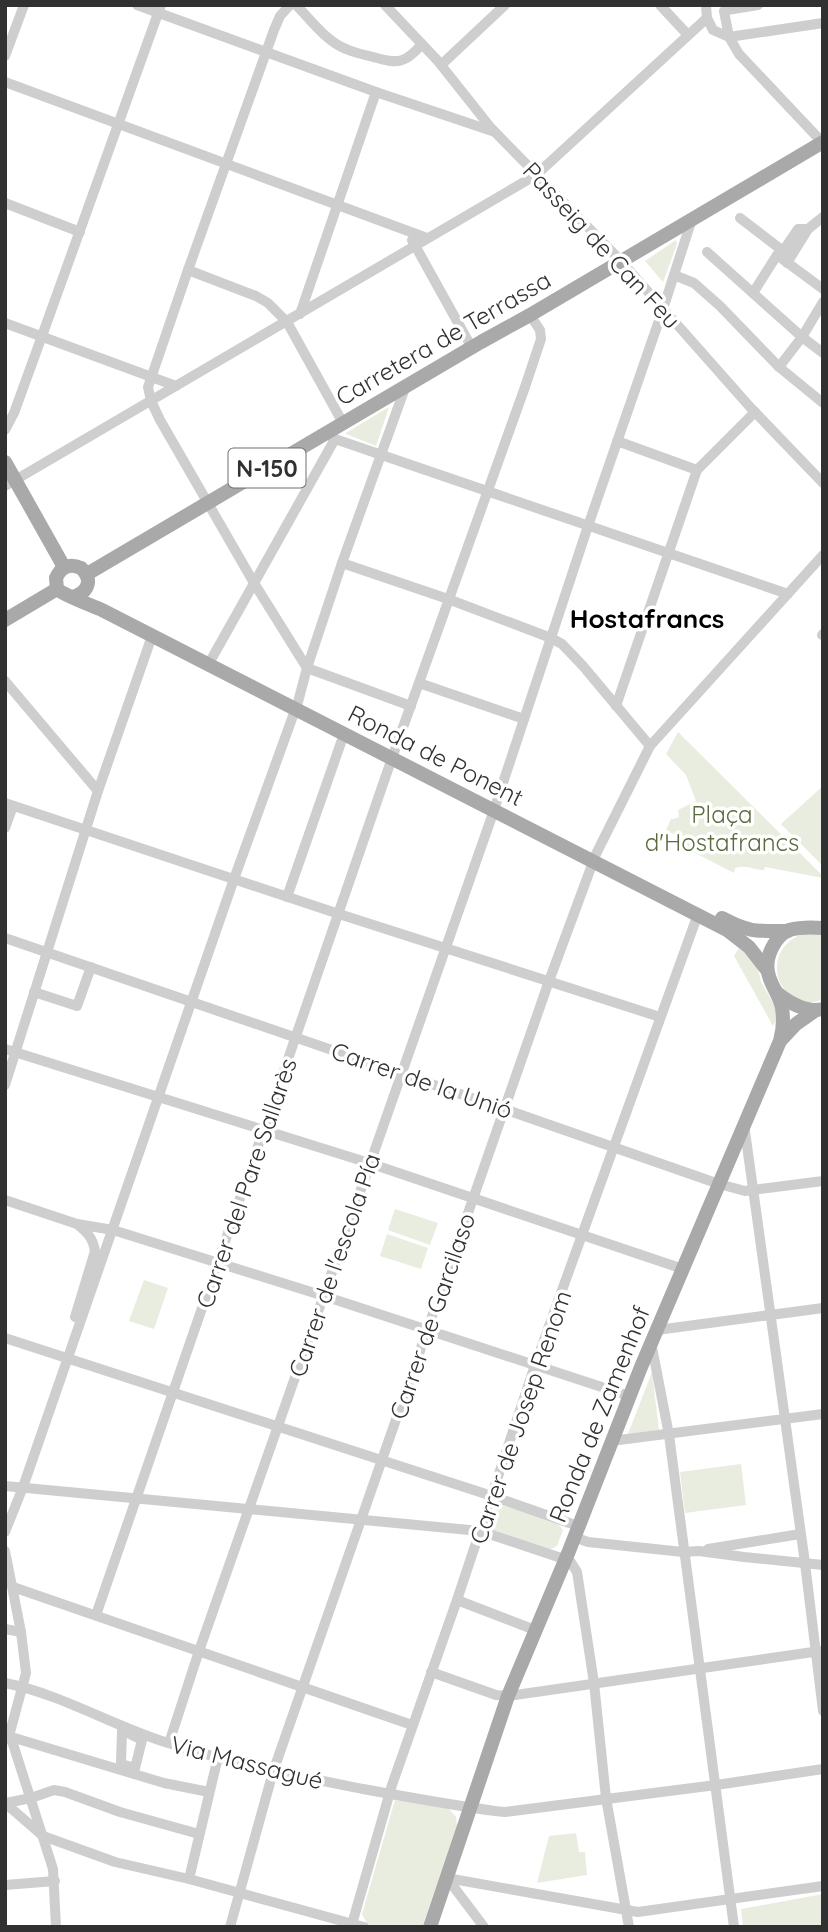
<svg xmlns="http://www.w3.org/2000/svg" width="828" height="1932" viewBox="0 0 828 1932" font-family="Quicksand,sans-serif">
	<style>
		.green { fill: #e8eddf }
		.lines { fill: none; stroke-linecap: round; stroke-linejoin: round }
		.minor { stroke: #cecece; stroke-width: 10 }
		.major { stroke: #a9a9a9; stroke-width: 14 }
		.labels { text-anchor: middle; dominant-baseline: central; stroke-width: 7; stroke-linejoin: round; paint-order: stroke }
		.shield { fill: #fff; stroke: #6f6f6f; stroke-width: 2 }
		.shield-label { font-size: 23px; font-weight: bold; fill: #313131 }
		.street-label { font-size: 24px; fill: #313131; stroke: #fff }
		.park-label { font-size: 24px; fill: #596c3e; stroke: #fff }
		.neighbourhood-label { font-size: 26px; font-weight: bold; fill: #000; stroke: #fff }
	</style>
	<rect width="100%" height="100%" fill="#fff"/>
	<!-- green -->
	<g class="green">
		<path d="M676,240L677,244L663,282L645,261Z"/>
		<path d="M389,407L376,446L346,434V433Z"/>
		<path d="M678,732L823,876V878L765,867L764,870C753,870 747,864 735,868L734,873L672,841L675,835L666,830L671,819H674L679,817L678,810L696,801L686,775L666,754Z"/>
		<path d="M823,786V866L781,824Z"/>
		<path d="M805,933L823,934V1000C777,1014 756,949 805,933Z"/>
		<path d="M740,946L757,965L761,982L777,1009L778,1016L773,1026L734,956Z"/>
		<path d="M395,1209L438,1223L430,1245L388,1230Z"/>
		<path d="M387,1234L428,1248L421,1269L380,1256Z"/>
		<path d="M144,1280L168,1288L154,1329L129,1321Z"/>
		<path d="M652,1372L659,1430L628,1434Z"/>
		<path d="M741,1464L746,1505L685,1513L680,1472Z"/>
		<path d="M502,1505L558,1524L563,1530L557,1546L549,1550L492,1530C486,1521 493,1508 502,1505Z"/>
		<path d="M395,1800L449,1809L456,1817L457,1826L422,1927H379L367,1924L362,1914Z"/>
		<path d="M576,1833L579,1852H585L587,1875L537,1883L549,1836Z"/>
		<path d="M823,1894V1927H743L741,1909Z"/>
	</g>
	<g class="lines">
		<!-- minor -->
		<g class="minor">
			<path d="M137,5L376,92L492,131"/>
			<path d="M290,5L280,16L274,30L188,270L148,387L151,401L160,420L254,583L307,668"/>
			<path d="M296,5C311,20 326,41 346,49C355,53 365,55 373,57C398,64 405,64 422,44"/>
			<path d="M385,5L437,60L491,128L620,260L750,407L823,483"/>
			<path d="M660,5L688,35"/>
			<path d="M706,6L707,18L713,30L729,37L823,23"/>
			<path d="M727,10L758,5"/>
			<path d="M724,11L729,37L739,54L822,142"/>
			<path d="M5,56L24,5"/>
			<path d="M441,65L505,5"/>
			<path d="M5,82L427,238"/>
			<path d="M5,203L80,232"/>
			<path d="M740,218L783,251L788,259"/>
			<path d="M412,240L472,348"/>
			<path d="M783,251L798,229H808"/>
			<path d="M707,252L802,337L823,353"/>
			<path d="M787,263L808,229L823,217"/>
			<path d="M188,270L256,296L268,303L287,322L343,423"/>
			<path d="M674,275L694,283L720,306L779,367L823,403"/>
			<path d="M753,293L777,255L823,289"/>
			<path d="M300,314L376,92"/>
			<path d="M5,323L176,386"/>
			<path d="M779,367L802,337L823,302"/>
			<path d="M5,430L14,413L42,336L161,5"/>
			<path d="M326,433L335,439L788,594"/>
			<path d="M617,441L697,470L755,412"/>
			<path d="M5,486L536,175L707,18"/>
			<path d="M342,563L448,599L551,638L562,644L583,666L650,746"/>
			<path d="M822,635L823,634"/>
			<path d="M212,658L335,439"/>
			<path d="M307,668L411,706"/>
			<path d="M5,681L98,791"/>
			<path d="M419,683L524,719"/>
			<path d="M616,706L697,470"/>
			<path d="M5,803L339,914L660,1017"/>
			<path d="M5,828L13,806"/>
			<path d="M287,897L344,734"/>
			<path d="M5,938L504,1109L719,1184L745,1191L823,1181"/>
			<path d="M34,992L77,1006L91,967"/>
			<path d="M5,1049L369,1163L683,1269"/>
			<path d="M5,1085L98,791L152,636"/>
			<path d="M744,1124L805,1563L823,1711"/>
			<path d="M5,1200L77,1224L113,1230L324,1296L629,1396"/>
			<path d="M75,1317L95,1251C93,1238 87,1232 77,1224"/>
			<path d="M657,1330L823,1308"/>
			<path d="M5,1338L492,1496L578,1526"/>
			<path d="M651,1342L669,1435L734,1927"/>
			<path d="M611,1441L823,1414"/>
			<path d="M5,1486L480,1531L570,1561L577,1572L594,1683L606,1798L629,1927"/>
			<path d="M5,1532L23,1487L234,879L298,702L307,668L342,563L405,388"/>
			<path d="M574,1537L588,1542L683,1552L699,1551L744,1557L823,1565"/>
			<path d="M708,1549L800,1534"/>
			<path d="M5,1551L21,1632L26,1673L9,1736L13,1744L53,1869L56,1927"/>
			<path d="M13,1587L412,1725"/>
			<path d="M457,1600L535,1630"/>
			<path d="M96,1615L392,758L525,387L541,339L540,330L530,315"/>
			<path d="M5,1629L21,1632"/>
			<path d="M431,1672L496,1695L508,1696L820,1651"/>
			<path d="M5,1683C61,1694 111,1725 165,1742C230,1763 297,1776 363,1789C407,1797 451,1805 495,1811L505,1812L716,1785L823,1769"/>
			<path d="M122,1730L142,1740L135,1768L121,1764Z"/>
			<path d="M8,1736L164,1783L209,1792"/>
			<path d="M169,1743L199,1651L492,816L588,526L663,309L692,219"/>
			<path d="M5,1803L43,1836L115,1862L189,1879L364,1927"/>
			<path d="M6,1803L31,1798L54,1790L65,1792L120,1812L199,1834"/>
			<path d="M447,1878L638,1912L823,1886"/>
			<path d="M447,1878L484,1927"/>
			<path d="M189,1879L218,1757"/>
			<path d="M5,1885L55,1881"/>
			<path d="M352,1924L392,1785L457,1600L535,1365L698,914"/>
			<path d="M230,1927L273,1772L549,981L596,854L650,746L823,555"/>
		</g>
		<!-- major -->
		<g class="major">
			<path d="M5,462L64,567"/>
			<path d="M87,574L481,342L530,315L823,142"/>
			<path d="M73,597C89,592 93,579 81,568C69,563 61,567 56,578L57,589C65,596 91,605 102,610L727,930L749,947L767,970"/>
			<path d="M5,620L57,589"/>
			<path d="M722,918C750,933 757,931 788,931"/>
			<path d="M777,993C789,1003 807,1013 823,1009"/>
			<path d="M781,1040L796,1024L816,1010"/>
			<path d="M430,1927L508,1696L569,1551L641,1367L780,1041C783,1030 784,1020 782,1008C780,995 770,985 768,972C765,957 775,936 789,930C800,927 812,927 823,928"/>
		</g>
	</g>
	<g class="labels">
		<!-- shield labels -->
		<rect class="shield" x="228.5" y="448.5" width="77" height="39" rx="5"/>
		<g class="shield-label">
			<text x="267" y="468">N-150</text>
		</g>
		<!-- street labels -->
		<g class="street-label">
			<text transform="translate(602 245) rotate(47)">Passeig de Can Feu</text>
			<text transform="translate(443 338) rotate(-30)">Carretera de Terrassa</text>
			<text transform="translate(436 755) rotate(27)">Ronda de Ponent</text>
			<text transform="translate(422 1080) rotate(19)">Carrer de la Unió</text>
			<text transform="translate(246 1183) rotate(-71)">Carrer del Pare Sallarès</text>
			<text transform="translate(334 1265) rotate(-71)">Carrer de l'escola Pía</text>
			<text transform="translate(432 1316) rotate(-71)">Carrer de Garcilaso</text>
			<text transform="translate(599 1414) rotate(-68)">Ronda de Zamenhof</text>
			<text transform="translate(520 1417) rotate(-71)">Carrer de Josep Renom</text>
			<text transform="translate(247 1762) rotate(14)">Via Massagué</text>
		</g>
		<!-- park labels -->
		<g class="park-label">
			<text x="722" y="814">Plaça<tspan x="722" dy="28">d'Hostafrancs</tspan></text>
		</g>
		<!-- neighbourhood labels -->
		<g class="neighbourhood-label">
			<text x="647" y="618">Hostafrancs</text>
		</g>
	</g>
	<!-- border -->
	<rect width="828" height="1932" fill="none" stroke="#313131" stroke-width="14"/>
</svg>
